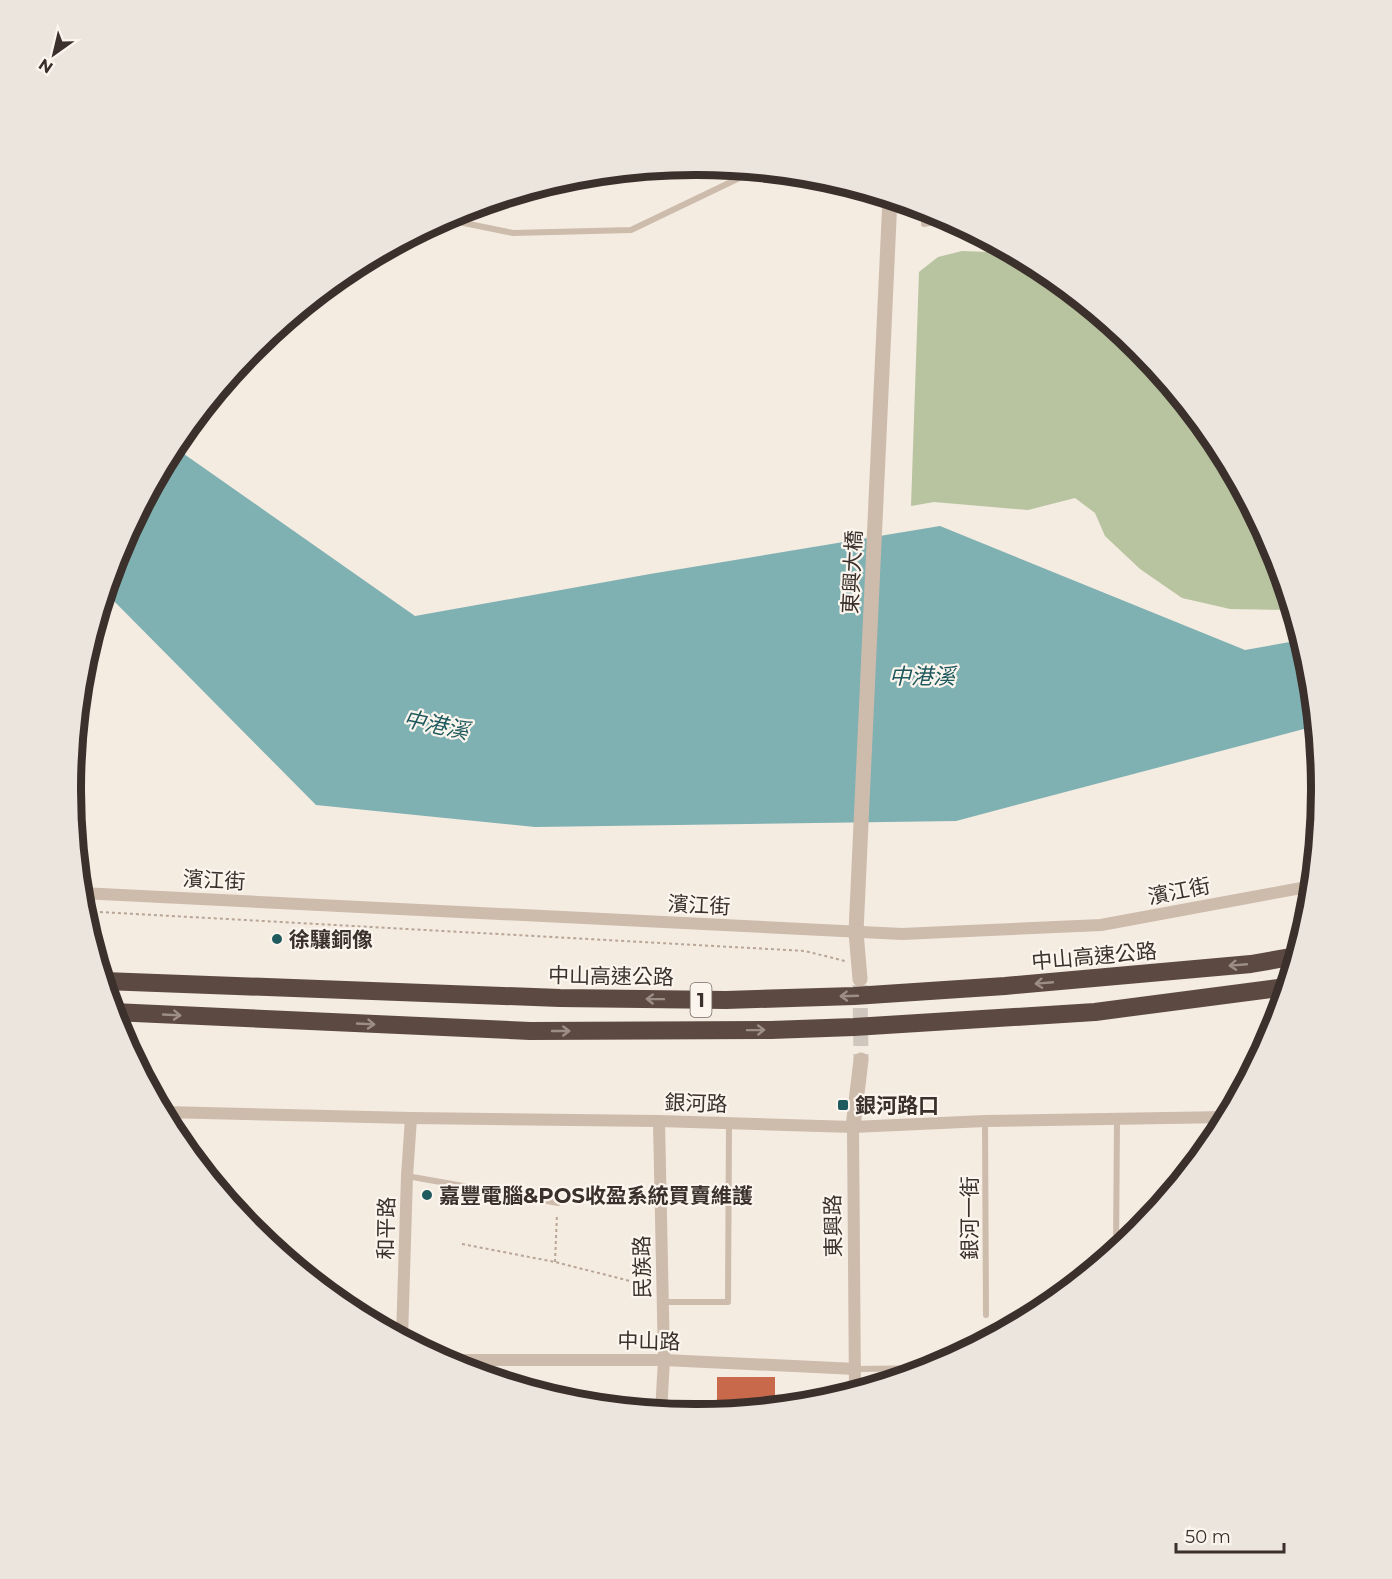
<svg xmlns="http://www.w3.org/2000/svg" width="1392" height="1579" viewBox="0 0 1392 1579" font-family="Montserrat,'Noto Sans TC',sans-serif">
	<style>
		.green { fill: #b8c4a0 }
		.water { fill: #7fb0b2 }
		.building { fill: #c8694b }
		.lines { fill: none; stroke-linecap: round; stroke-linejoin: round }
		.tertiary-tunnel { stroke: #cfc6bd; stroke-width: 15; stroke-dasharray: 15 8; stroke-linecap: butt }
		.path { stroke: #b9a596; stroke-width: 2; stroke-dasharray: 3 3; stroke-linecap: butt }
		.service { stroke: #cdbbac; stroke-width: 6 }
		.minor { stroke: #cdbbac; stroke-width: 12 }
		.tertiary { stroke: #cdbbac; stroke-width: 15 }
		.motorway-bridge { stroke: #5c4a42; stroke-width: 18 }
		.oneway { stroke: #9c8e87 }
		.poi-dot { fill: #1f5a5e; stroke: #fbf5ee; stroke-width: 2 }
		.labels { text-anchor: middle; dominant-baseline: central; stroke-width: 4.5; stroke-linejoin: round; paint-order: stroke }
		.shield { fill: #fbf5ee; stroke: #756b66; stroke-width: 1.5 }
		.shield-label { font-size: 20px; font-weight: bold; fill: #3b302b }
		.street-label { font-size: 21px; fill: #3b302b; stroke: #fbf5ee }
		.poi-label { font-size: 21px; font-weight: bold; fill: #3b302b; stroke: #fbf5ee; text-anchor: start }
		.water-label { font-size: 22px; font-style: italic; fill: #1f5a5e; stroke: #fbf5ee }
		.rim { fill: none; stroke: #3b302b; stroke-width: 8 }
	</style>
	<rect width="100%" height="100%" fill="#f4ebe1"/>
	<!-- green -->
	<path class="green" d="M962,251L1014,253L1044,270L1139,347L1216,442L1274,550L1292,610L1230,609L1182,598L1140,569L1105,536L1095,513L1075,498L1028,510L934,502L911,506L919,272L938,257Z"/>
	<!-- water -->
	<path class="water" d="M174,447L415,616L650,574L940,526L1245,650L1301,640L1310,668L1315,726L956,821L535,827L316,805L105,592L118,550Z"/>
	<!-- building -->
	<path class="building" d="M717,1377H775V1407L717,1413Z"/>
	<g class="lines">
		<!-- tertiary-tunnel -->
		<path class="tertiary-tunnel" d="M860,985L861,1060"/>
		<!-- path -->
		<g class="path">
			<path d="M82,911L805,951L845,961"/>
			<path d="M462,1244L555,1262L650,1286"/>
			<path d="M555,1262L557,1214"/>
		</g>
		<!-- service -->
		<g class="service">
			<path d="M924,208V224L949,219"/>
			<path d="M444,219L513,233L631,230L756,170"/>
			<path d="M985,1121L986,1315"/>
			<path d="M407,1176L558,1203"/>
			<path d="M1116,1250L1117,1119"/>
			<path d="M663,1302H728L729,1123"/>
			<path d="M457,1361L471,1372"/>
			<path d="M856,1369L935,1368"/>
		</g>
		<!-- minor -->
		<g class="minor">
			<path d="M81,893L902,934L1101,925L1312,886"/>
			<path d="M163,1112L411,1118L659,1121L853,1127L985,1121L1227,1117"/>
			<path d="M659,1121L664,1360L661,1412"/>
			<path d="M853,1127L855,1392"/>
			<path d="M402,1338L407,1176L411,1118"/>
			<path d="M442,1360H664L856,1369"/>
		</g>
		<!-- tertiary -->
		<g class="tertiary">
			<path d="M860,979L856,932L890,198"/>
			<path d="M853,1127L861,1060"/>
		</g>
		<!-- motorway-bridge -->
		<g class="motorway-bridge">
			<path d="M104,981L560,998L726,1000L854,996L1005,986L1251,964L1296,956"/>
			<path d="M113,1012L530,1031L771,1030L854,1027L1095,1012L1286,987"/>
		</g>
	</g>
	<!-- one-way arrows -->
	<defs><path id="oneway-shaft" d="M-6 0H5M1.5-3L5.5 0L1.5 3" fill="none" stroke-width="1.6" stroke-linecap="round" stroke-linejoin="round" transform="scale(1.5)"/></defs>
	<g class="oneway">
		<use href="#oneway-shaft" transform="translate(1238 965) rotate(175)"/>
		<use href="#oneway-shaft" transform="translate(1044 983) rotate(175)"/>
		<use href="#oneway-shaft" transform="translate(849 996) rotate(178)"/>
		<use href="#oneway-shaft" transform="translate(655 999) rotate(-179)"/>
		<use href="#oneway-shaft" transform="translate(172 1015) rotate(3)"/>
		<use href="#oneway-shaft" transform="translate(366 1024) rotate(3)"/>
		<use href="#oneway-shaft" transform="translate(756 1030) rotate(-1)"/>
		<use href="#oneway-shaft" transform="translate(561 1031)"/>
	</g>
	<!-- markers -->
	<g class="poi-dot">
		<circle cx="277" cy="939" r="6"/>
		<rect x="837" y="1099" width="12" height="12" rx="3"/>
		<circle cx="427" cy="1195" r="6"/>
	</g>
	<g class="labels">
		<!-- shield labels -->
		<rect class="shield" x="690.5" y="983" width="21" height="34" rx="4.5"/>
		<g class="shield-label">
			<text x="701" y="1000">1</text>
		</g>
		<!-- street labels -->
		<g class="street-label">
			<text transform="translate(852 572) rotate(-87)">東興大橋</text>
			<text transform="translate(214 880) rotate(3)">濱江街</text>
			<text transform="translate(1179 891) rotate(-11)">濱江街</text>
			<text transform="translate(699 905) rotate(3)">濱江街</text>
			<text transform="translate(1094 956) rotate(-5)">中山高速公路</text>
			<text transform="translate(611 976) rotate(1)">中山高速公路</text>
			<text transform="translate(696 1103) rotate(2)">銀河路</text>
			<text transform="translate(969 1218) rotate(-90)">銀河一街</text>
			<text transform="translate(833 1226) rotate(-91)">東興路</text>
			<text transform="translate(386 1228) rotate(-89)">和平路</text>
			<text transform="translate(642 1267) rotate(-91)">民族路</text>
			<text transform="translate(649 1341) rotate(1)">中山路</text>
		</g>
		<!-- poi labels -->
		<g class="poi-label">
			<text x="289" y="939">徐驤銅像</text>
			<text x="855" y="1105">銀河路口</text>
			<text x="439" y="1195">嘉豐電腦&amp;POS收盈系統買賣維護</text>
		</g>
		<!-- water labels -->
		<g class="water-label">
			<text x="922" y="676">中港溪</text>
			<text transform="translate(436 725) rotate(12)">中港溪</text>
		</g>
	</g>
	<!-- crop -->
	<path d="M0 0H1392V1579H0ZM695 175H697A614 614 0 0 1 1311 789V790A614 614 0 0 1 697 1404H695A614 614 0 0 1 81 790V789A614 614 0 0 1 695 175Z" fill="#ece5de" fill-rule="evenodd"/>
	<path class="rim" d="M695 175H697A614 614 0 0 1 1311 789V790A614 614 0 0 1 697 1404H695A614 614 0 0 1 81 790V789A614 614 0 0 1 695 175Z"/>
	<!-- north arrow -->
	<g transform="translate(54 54) rotate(214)" stroke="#fbf5ee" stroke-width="4.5" paint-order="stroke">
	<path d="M0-4.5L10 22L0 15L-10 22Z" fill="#3b302b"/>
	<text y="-9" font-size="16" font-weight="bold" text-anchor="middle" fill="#3b302b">N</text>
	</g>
	<!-- scale -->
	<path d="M1176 1543v9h108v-9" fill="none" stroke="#3b302b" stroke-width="3"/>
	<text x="1185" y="1543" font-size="18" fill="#3b302b" stroke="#fbf5ee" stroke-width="4.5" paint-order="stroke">50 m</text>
</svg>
